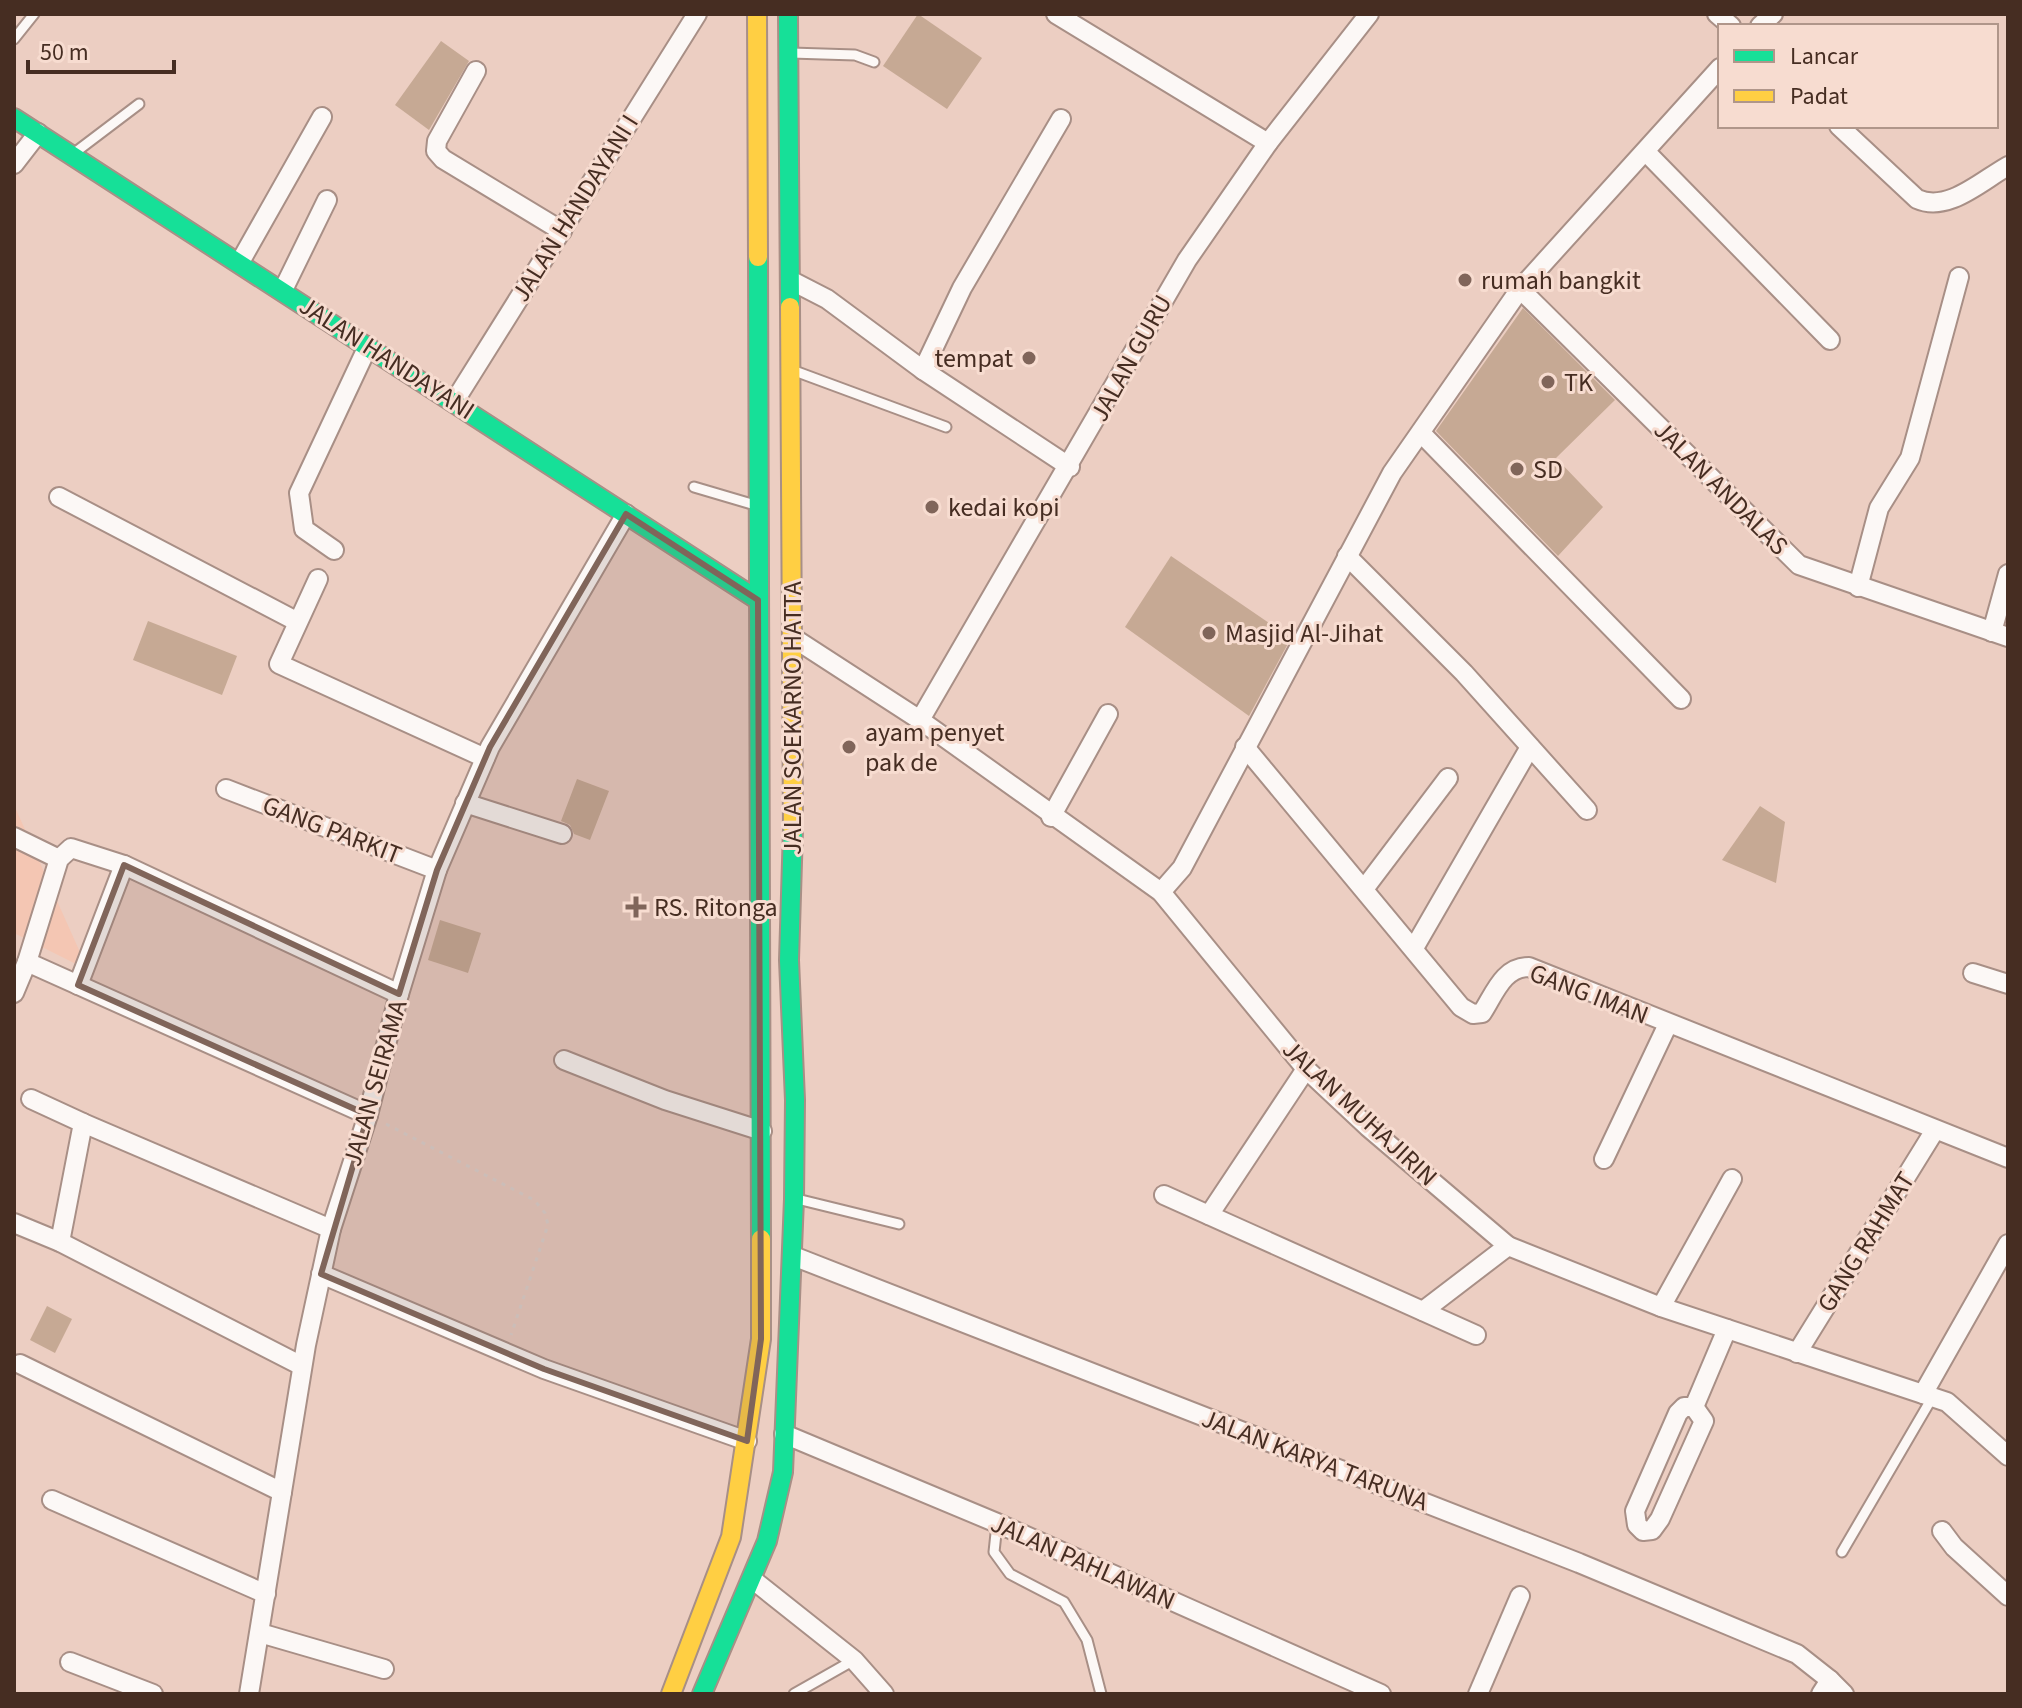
<svg xmlns="http://www.w3.org/2000/svg" width="2022" height="1708" viewBox="0 0 2022 1708" font-family="'Source Sans 3',sans-serif">
	<style>
		.built { fill: #f4c6b3 }
		.building { fill: #c6a994 }
		.lines { fill: none; stroke-linecap: round; stroke-linejoin: round }
		.lane-casing { stroke: #a88f86; stroke-width: 13 }
		.street-casing { stroke: #a88f86; stroke-width: 22 }
		.fast-casing { stroke: #a88f86; stroke-width: 22 }
		.slow-casing { stroke: #a88f86; stroke-width: 22 }
		.path { stroke: #ded4d0; stroke-width: 3; stroke-dasharray: 4 6; stroke-linecap: butt }
		.lane { stroke: #fcf8f6; stroke-width: 9 }
		.street { stroke: #fcf8f6; stroke-width: 18 }
		.fast { stroke: #16e098; stroke-width: 18 }
		.slow { stroke: #ffcf43; stroke-width: 18 }
		.marked { fill: #80655a; fill-opacity: 0.2; stroke: #80655a; stroke-width: 6; stroke-linejoin: round }
		.poi-dot { fill: #80655a; stroke: #f7dcd0; stroke-width: 3 }
		.labels { text-anchor: middle; dominant-baseline: central; stroke-width: 6; stroke-linejoin: round; paint-order: stroke }
		.street-label { font-size: 26px; fill: #462d22; stroke: #f7dcd0 }
		.poi-label { font-size: 26px; fill: #462d22; stroke: #f7dcd0; text-anchor: start }
	</style>
	<rect width="100%" height="100%" fill="#eccec2"/>
	<!-- built -->
	<path class="built" d="M14,805L88,970L14,933Z"/>
	<!-- building -->
	<g class="building">
		<path d="M918,14L982,58L947,109L883,66Z"/>
		<path d="M441,41L469,61L429,130L395,105Z"/>
		<path d="M1523,308L1615,400L1556,458L1603,507L1558,556L1436,431Z"/>
		<path d="M1171,556L1291,638L1249,716L1125,627Z"/>
		<path d="M148,621L237,656L222,695L133,660Z"/>
		<path d="M577,779L609,791L590,840L574,834L570,825L561,821Z"/>
		<path d="M1760,806L1785,822L1776,883L1722,860Z"/>
		<path d="M440,920L481,933L468,973L428,960Z"/>
		<path d="M47,1306L72,1319L55,1353L30,1340Z"/>
	</g>
	<g class="lines">
		<defs>
			<g id="lane">
				<path d="M14,39L34,14"/>
				<path d="M791,53L855,55L874,62"/>
				<path d="M73,154L139,104"/>
				<path d="M792,370L946,427"/>
				<path d="M694,487L755,505"/>
				<path d="M797,1199L899,1224"/>
				<path d="M997,1524L994,1552L1010,1574L1064,1602L1087,1640L1101,1694"/>
				<path d="M1842,1552L1932,1398"/>
				<path d="M794,1694L854,1660"/>
			</g>
			<g id="street">
				<path d="M1056,14L1268,143"/>
				<path d="M1717,14L1731,26"/>
				<path d="M1760,26L1773,14"/>
				<path d="M476,71L437,141L436,151L443,159L562,231"/>
				<path d="M1839,126L1917,199C1948,213 1981,181 2008,166"/>
				<path d="M1646,152L1830,340"/>
				<path d="M14,164L38,133"/>
				<path d="M240,262L322,117"/>
				<path d="M790,280L827,299L923,370L1070,467"/>
				<path d="M1520,289L1799,565L2008,637"/>
				<path d="M283,290L327,200"/>
				<path d="M923,370L962,288L1061,119"/>
				<path d="M454,402L697,14"/>
				<path d="M1421,433L1681,699"/>
				<path d="M59,497L296,621"/>
				<path d="M334,550L304,529L299,493L368,346"/>
				<path d="M1347,556L1464,673L1587,810"/>
				<path d="M318,579L279,664L485,758"/>
				<path d="M1858,587L1879,508L1910,458L1959,277"/>
				<path d="M1992,632L2008,574"/>
				<path d="M792,637L920,720L1161,892L1306,1069L1368,1127L1508,1246L1661,1307L1947,1402L2008,1456"/>
				<path d="M920,720L1187,260L1268,143L1369,14"/>
				<path d="M1245,747L1461,1007L1473,1014L1482,1013C1495,993 1503,967 1529,967L2008,1158"/>
				<path d="M226,789L437,870"/>
				<path d="M465,803L562,834"/>
				<path d="M1051,817L1108,714"/>
				<path d="M14,837L59,859"/>
				<path d="M1364,889L1448,778"/>
				<path d="M1161,892L1182,868L1392,473L1520,289L1720,68"/>
				<path d="M1414,948L1530,747"/>
				<path d="M27,962L368,1115"/>
				<path d="M1973,973L2008,984"/>
				<path d="M78,985L124,865"/>
				<path d="M14,993L27,962L59,859L71,848L124,865L399,994"/>
				<path d="M564,1060L665,1100L762,1131"/>
				<path d="M31,1099L83,1123L60,1242"/>
				<path d="M83,1123L331,1229"/>
				<path d="M1604,1159L1668,1024"/>
				<path d="M1164,1195L1476,1335"/>
				<path d="M1209,1215L1306,1069"/>
				<path d="M14,1223L60,1242L302,1366"/>
				<path d="M793,1256L1579,1563L1797,1654L1830,1680"/>
				<path d="M321,1274L544,1369L747,1441"/>
				<path d="M1661,1307L1732,1179"/>
				<path d="M1423,1311L1508,1246"/>
				<path d="M1797,1353L1935,1130"/>
				<path d="M20,1364L282,1492"/>
				<path d="M1923,1394L2008,1244"/>
				<path d="M1684,1407H1694L1704,1421L1660,1519L1652,1530L1643,1531L1637,1525L1635,1511L1678,1413Z"/>
				<path d="M1694,1407L1727,1329"/>
				<path d="M784,1434L997,1523L1381,1694"/>
				<path d="M52,1500L266,1594"/>
				<path d="M1942,1531L1954,1547L2008,1596"/>
				<path d="M752,1579L854,1660L884,1694"/>
				<path d="M260,1633L384,1669"/>
				<path d="M70,1662L153,1694"/>
				<path d="M249,1694L306,1345L331,1229L368,1115L399,994L437,870L490,747L626,514"/>
				<path d="M1478,1694L1520,1596"/>
				<path d="M1821,1694L1830,1680L1844,1694"/>
			</g>
			<g id="fast">
				<path d="M788,14L790,307"/>
				<path d="M14,118L758,600"/>
				<path d="M758,257L761,1239"/>
				<path d="M702,1694L767,1541L783,1472L794,1199L795,1100L789,960L793,829"/>
			</g>
			<g id="slow">
				<path d="M757,14L758,257"/>
				<path d="M790,307L793,829"/>
				<path d="M671,1694L731,1537L761,1339V1239"/>
			</g>
		</defs>
		<!-- lane casing -->
		<use href="#lane" class="lane-casing"/>
		<!-- street casing -->
		<use href="#street" class="street-casing"/>
		<!-- fast casing -->
		<use href="#fast" class="fast-casing"/>
		<!-- slow casing -->
		<use href="#slow" class="slow-casing"/>
		<!-- path -->
		<path class="path" d="M386,1124L534,1200L545,1213L548,1225L511,1335"/>
		<!-- lane -->
		<use href="#lane" class="lane"/>
		<!-- street -->
		<use href="#street" class="street"/>
		<!-- fast -->
		<use href="#fast" class="fast"/>
		<!-- slow -->
		<use href="#slow" class="slow"/>
	</g>
	<!-- marked area -->
	<path class="marked" d="M626,514L758,600L761,1339L747,1441L544,1369L321,1274L368,1115L78,985L124,865L399,994L437,870L490,747Z"/>
	<!-- markers -->
	<g class="poi-dot">
		<circle cx="1465" cy="280" r="8"/>
		<circle cx="1029" cy="358" r="8"/>
		<circle cx="1548" cy="382" r="8"/>
		<circle cx="1517" cy="469" r="8"/>
		<circle cx="932" cy="507" r="8"/>
		<circle cx="1209" cy="633" r="8"/>
		<circle cx="849" cy="747" r="8"/>
		<path d="M632 895h8v8h8v8h-8v8h-8v-8h-8v-8h8z"/>
	</g>
	<g class="labels">
		<!-- street labels -->
		<g class="street-label">
			<text transform="translate(575 208) rotate(-58)">JALAN HANDAYANI I</text>
			<text transform="translate(387 358) rotate(33)">JALAN HANDAYANI</text>
			<text transform="translate(1131 358) rotate(-61)">JALAN GURU</text>
			<text transform="translate(1721 488) rotate(45)">JALAN ANDALAS</text>
			<text transform="translate(792 718) rotate(-90)">JALAN SOEKARNO HATTA</text>
			<text transform="translate(332 830) rotate(21)">GANG PARKIT</text>
			<text transform="translate(1589 994) rotate(21)">GANG IMAN</text>
			<text transform="translate(375 1083) rotate(-74)">JALAN SEIRAMA</text>
			<text transform="translate(1360 1113) rotate(43)">JALAN MUHAJIRIN</text>
			<text transform="translate(1866 1242) rotate(-58)">GANG RAHMAT</text>
			<text transform="translate(1315 1460) rotate(21)">JALAN KARYA TARUNA</text>
			<text transform="translate(1083 1562) rotate(24)">JALAN PAHLAWAN</text>
		</g>
		<!-- poi labels -->
		<g class="poi-label">
			<text x="1481" y="280">rumah bangkit</text>
			<text x="1013" y="358" text-anchor="end">tempat</text>
			<text x="1564" y="382">TK</text>
			<text x="1533" y="469">SD</text>
			<text x="948" y="507">kedai kopi</text>
			<text x="1225" y="633">Masjid Al-Jihat</text>
			<text x="865" y="732">ayam penyet<tspan x="865" dy="30">pak de</tspan></text>
			<text x="654" y="907">RS. Ritonga</text>
		</g>
	</g>
	<!-- border -->
	<rect width="2022" height="1708" fill="none" stroke="#462d22" stroke-width="32"/>
	<!-- legend -->
	<rect x="1718" y="24" width="280" height="104" fill="#f7dcd0" stroke="#b0968a" stroke-width="2"/>
	<rect x="1734" y="50" width="40" height="12" fill="#16e098" stroke="#b0968a" stroke-width="2"/>
	<text x="1790" y="64" font-size="24" fill="#462d22">Lancar</text>
	<rect x="1734" y="90" width="40" height="12" fill="#ffcf43" stroke="#b0968a" stroke-width="2"/>
	<text x="1790" y="104" font-size="24" fill="#462d22">Padat</text>
	<!-- scale -->
	<path d="M28 60v12h146v-12" fill="none" stroke="#462d22" stroke-width="4"/>
	<text x="40" y="60" font-size="24" fill="#462d22" stroke="#f7dcd0" stroke-width="6" paint-order="stroke">50 m</text>
</svg>
